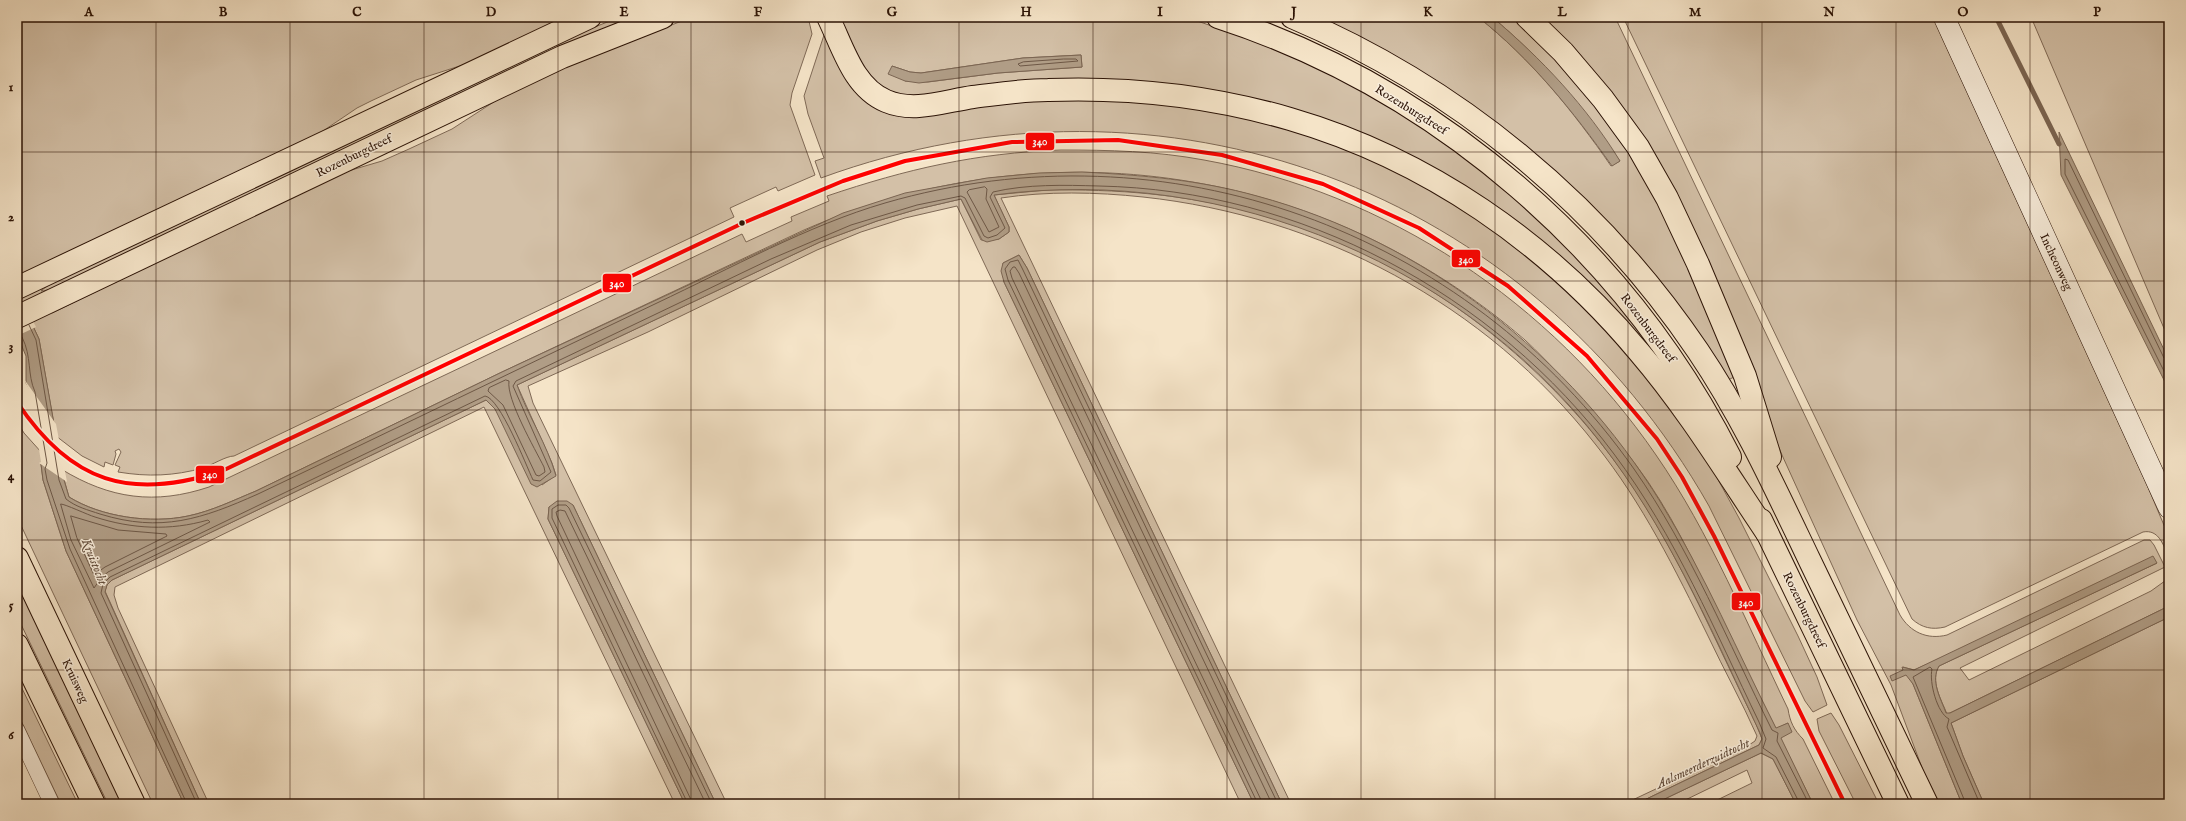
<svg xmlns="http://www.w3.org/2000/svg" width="2186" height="821" viewBox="0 0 2186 821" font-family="'IM FELL English',serif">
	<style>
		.green { fill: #d3c0a7; stroke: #7f6956; fill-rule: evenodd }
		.water { fill: #b09d86; stroke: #7b6552 }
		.pier { fill: #f5e4c8 }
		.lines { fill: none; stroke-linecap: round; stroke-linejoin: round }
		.shore { stroke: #6e5846; stroke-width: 1 }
		.stream { stroke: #7b6552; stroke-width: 5 }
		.street-casing { stroke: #5e4636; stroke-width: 16 }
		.secondary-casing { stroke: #2b1205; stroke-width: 22 }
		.highway-casing { stroke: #2b1205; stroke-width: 24 }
		.street { stroke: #f8eddb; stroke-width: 15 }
		.secondary { stroke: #f8eddb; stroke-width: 21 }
		.highway { stroke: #f5e4c8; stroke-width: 22 }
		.bus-1-casing { stroke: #f8eddb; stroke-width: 7 }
		.bus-1 { stroke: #f00; stroke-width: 4 }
		.grid { fill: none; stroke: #2b1205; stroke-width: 1; stroke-opacity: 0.55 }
		.bus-dot { fill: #2b1205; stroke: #f8eddb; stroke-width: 1.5 }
		.labels { text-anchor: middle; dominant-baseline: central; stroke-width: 3; stroke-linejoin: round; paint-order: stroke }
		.street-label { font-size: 12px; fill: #2b1205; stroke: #f8eddb }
		.water-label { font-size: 13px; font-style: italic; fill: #604a39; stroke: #f8eddb }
		.line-badge { stroke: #f8eddb; stroke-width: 1.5 }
		.badge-label { font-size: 11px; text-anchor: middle; font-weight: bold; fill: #fff }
		.neatline { fill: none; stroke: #2b1205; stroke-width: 1.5 }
		.grid-label { font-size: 13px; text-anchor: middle; font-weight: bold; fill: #2b1205 }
	</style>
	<rect width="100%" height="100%" fill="#f5e4c8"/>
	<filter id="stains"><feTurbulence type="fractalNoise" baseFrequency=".005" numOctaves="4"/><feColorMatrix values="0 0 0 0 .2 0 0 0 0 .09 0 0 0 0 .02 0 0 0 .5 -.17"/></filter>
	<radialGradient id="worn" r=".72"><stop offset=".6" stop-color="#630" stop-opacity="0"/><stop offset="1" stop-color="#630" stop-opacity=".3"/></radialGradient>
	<!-- green -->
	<g class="green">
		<path d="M17,17H566L469,63L416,80L371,101L357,108L320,133L32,270L52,313L338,174L382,161L409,149L452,129L506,94L578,61L687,19L695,17H808L812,34L792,93L790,105L815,175L778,191L776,187L730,208L734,217L234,456C226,456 212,465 203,468C174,476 148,477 118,472L120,467L115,465L121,452L119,449L115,451L116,454L113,465L105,462L104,467L82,456L56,436L39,339L17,292Z"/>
		<path d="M620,17H636L62,286L43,291L42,290L54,281L577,34Z"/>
		<path d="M833,17H1186L1263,44L1343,80L1421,126L1499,183L1572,251L1634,323L1686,398L1490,209L1219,96L940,98L896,96L869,80ZM1081,55L1082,67L998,73L928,82L905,81L892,66L910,72L921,73L1023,58Z"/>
		<path d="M1314,17H1478C1531,59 1573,111 1611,166L1620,161C1582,108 1543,59 1492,17H1519L1632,148L1738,375L1728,380L1619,237Z"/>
		<path d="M1535,17H1615L1900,615C1910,632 1927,640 1947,635L2144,540H2150L2154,545L2165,567L1960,668L1969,680L2151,591L2169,578V606L1950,713L1947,714C1941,699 1930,681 1939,666L2157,563L1914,670L1903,667L1913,684L1962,804H1937L1933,797L1891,685L1857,620L1782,455L1691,235Z"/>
		<path d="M1623,17H1933L2147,485L2169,537V557C2163,545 2159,529 2143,532L1945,627C1932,630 1922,628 1912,619Z"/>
		<path d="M2031,17H2169V340Z"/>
		<path d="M825,32L862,92L986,101L1161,98L1322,135L1473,210L1617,334L1709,463L1739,518L1798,636L1817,677L1827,705L1813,712L1805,701L1709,506C1529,189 1165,52 821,178L815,161L824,158L808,114L804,96Z"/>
		<path d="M1061,150C1109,150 1156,151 1204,160C1387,193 1551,302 1656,455C1710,533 1747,624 1788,709C1790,722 1794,730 1803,739L1835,804H1813L1780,738L1788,723L1776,729C1756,690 1737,651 1718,612C1694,562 1670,510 1636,465C1624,449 1610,434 1596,418C1574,391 1551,364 1525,340C1323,166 1048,124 804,230L502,372L256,491C234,500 212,511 188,516C151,524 101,517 69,497L61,469C110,499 155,505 209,487L742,234L746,242L792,221L791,217L829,201L827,196C907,169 976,153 1061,150Z"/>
		<path d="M1047,190C1116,189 1184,194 1251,212C1406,251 1547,357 1635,490C1683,563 1717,645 1756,724L1762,739L1759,745L1636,804H1624L1749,745L1755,741L1757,736C1742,702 1724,670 1708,636C1675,569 1643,504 1596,445C1486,304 1320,216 1143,197C1096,192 1047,191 1001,198L1291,804H1282L1027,268L1019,255L1003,263L1004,282L1254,804H1241L957,206L905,218L861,232L817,250L648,332L528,386L533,403L727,804H716L573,505L549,507L548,519L685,804H675L484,407L115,587L114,595L118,608L209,804H201L105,591L107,585L112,580L486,400L495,409L542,485L556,475L552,463L517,385L820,242L877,221L918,209L961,199L981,240L999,239L1009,232V227L994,195Z"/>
		<path d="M17,422L24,433L42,453L44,466L41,464L43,480L66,551L184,804H153L17,517Z"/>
		<path d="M17,581L123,804H108L17,616Z"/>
		<path d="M2169,617V804H1984L1963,756L1951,723Z"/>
		<path d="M17,678L78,804H61L17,712Z"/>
		<path d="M1831,713L1839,725L1879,804H1856L1819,731L1817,719Z"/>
		<path d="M1761,753L1773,759L1796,804H1709L1752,783L1747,770L1677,804H1654Z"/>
	</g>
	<!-- water -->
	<g class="water">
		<path d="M1478,17H1492C1541,58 1587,107 1620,161L1612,166C1573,111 1531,59 1478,17Z"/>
		<path d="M1081,55L1082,67L998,73L919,83L905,81L888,74L892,66L910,72L921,73L1023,58Z"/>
		<path d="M2059,132L2169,360V390L2061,175Z"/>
		<path d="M1082,172C1141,175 1200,180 1257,196C1424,241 1571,356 1661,503C1705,575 1738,653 1776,728L1788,723L1792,732L1781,738L1813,804H1796L1773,759L1761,753L1654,804H1636L1759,745L1762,739L1760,733C1716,640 1674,542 1613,459C1473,266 1228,164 994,195L1009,227V232L999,239L987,242L982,240L961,199L918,209L877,221L820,242L517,385C528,416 547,444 556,476L537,487L531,484L495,409L486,400L112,580L107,585L105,592L201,804H184L66,551L43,480L41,464L43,465L32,393L26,383V356L17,335V292L39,339L64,480L69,497C101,517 151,524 188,516C212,511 234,500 256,491L502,372L843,213L905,193L987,178L1039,173Z"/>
		<path d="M1019,255L1027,268L1282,804H1254L1004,282L1001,271L1003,263Z"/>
		<path d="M557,501H567L573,505L716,804H685L548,519L549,507Z"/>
		<path d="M2153,556L2157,563L1939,666C1930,681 1941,699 1946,713H1950L2169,606V617L1951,723L1963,756L1984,804H1962L1913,684L1906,675L1892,681L1890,676L1903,670L1902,667L1914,670Z"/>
	</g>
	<!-- pier -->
	<g class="pier">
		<path d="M17,290L36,327L17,336Z"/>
		<path d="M24,379L56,424L67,482L39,463L41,462L30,393Z"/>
	</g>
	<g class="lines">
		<!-- shore -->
		<g class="shore">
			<path d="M1064,59H1076L1078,61L1020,66L1018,64L1023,62Z"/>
			<path d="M985,187L987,189L986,199L999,227L989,232L967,192L969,190Z"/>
			<path d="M29,325L36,340L59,480L66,499C76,507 88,510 100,514C161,533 202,519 258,494C391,431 524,366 657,303C729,269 809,225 885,203C1167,121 1466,230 1634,469C1690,549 1728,642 1772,730L1778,733L1777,741L1809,804"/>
			<path d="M17,334L22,337C32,357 27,374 35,392L47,463L45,469L47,480L70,549L187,804"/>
			<path d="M2169,361L2164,358L2068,160L2065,159V174L2169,381"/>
			<path d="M506,380L509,381C506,399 535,449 544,467L545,472L539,476L536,475L503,405L488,391L489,388Z"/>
			<path d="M61,504C65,504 88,515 95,517C132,529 170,531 208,520L210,522L108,572L101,578L94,588L71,540Z"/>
			<path d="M71,516L118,530L166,534L167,536L105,567L94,575L77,538Z"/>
			<path d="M197,804L101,593L103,584L110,577L485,396C500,398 526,465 533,480L540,481L551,472L513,386L516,381L771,259L851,225L917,205L961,196L965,198L984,236L988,238L997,235L1005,228L990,197L993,192C1027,184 1064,185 1099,186C1300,190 1494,293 1614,454C1675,535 1715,631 1759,722L1766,739L1763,748L1776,757L1800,804"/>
			<path d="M688,804L552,518V509L558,505H566L569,508L712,804"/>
			<path d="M693,804L557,516L556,512L560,510L565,511L706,804"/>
			<path d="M1258,804L1008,280L1005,269L1010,262L1018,260L1023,270L1278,804"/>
			<path d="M1263,804L1012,278L1010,271L1013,267H1015L1019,273L1272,804"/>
			<path d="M1966,804L1913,677L1930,667L1932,669C1929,682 1937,713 1949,719L1947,727L1980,804"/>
		</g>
		<!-- stream -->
		<path class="stream" d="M1996,17L2059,144"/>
		<defs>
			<path id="street" d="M17,730L52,804"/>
			<path id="secondary" d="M1944,17L2169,508"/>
			<g id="highway">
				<path d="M828,17C843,47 853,87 886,101C914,113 945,101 973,97C998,94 1023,90 1048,90C1130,87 1211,96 1290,119C1427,159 1548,243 1639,352C1687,408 1726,472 1767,533"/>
				<path d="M1218,17C1437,88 1626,251 1730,457"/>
				<path d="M1292,17C1457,87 1598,203 1698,351C1742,416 1775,488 1809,559C1848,640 1887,722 1927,804"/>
				<path d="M1527,17L1563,52L1603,99L1638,147L1667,198L1698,264L1745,376L1770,457"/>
				<path d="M17,288L590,17"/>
				<path d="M17,317L562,57L663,17"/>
				<path d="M1761,520L1898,804"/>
				<path d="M17,558L134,804"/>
				<path d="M17,645L94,804"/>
			</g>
		</defs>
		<!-- street casing -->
		<use href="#street" class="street-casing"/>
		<!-- secondary casing -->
		<use href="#secondary" class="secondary-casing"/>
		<!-- highway casing -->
		<use href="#highway" class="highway-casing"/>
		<!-- street -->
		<use href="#street" class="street"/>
		<!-- secondary -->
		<use href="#secondary" class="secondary"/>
		<!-- highway -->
		<use href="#highway" class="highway"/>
		<defs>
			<path id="bus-1" d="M17,402C71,483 130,501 222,471L743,223L843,181L905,161L1012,142L1118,140L1222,155L1323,184L1419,228L1508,286L1587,356L1657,439L1682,477L1714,536L1845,804"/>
		</defs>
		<!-- bus-1 casing -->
		<use href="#bus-1" class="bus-1-casing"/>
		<!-- bus-1 -->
		<use href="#bus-1" class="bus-1"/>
	</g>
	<!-- grid -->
	<path class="grid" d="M156,17V804M290,17V804M424,17V804M558,17V804M691,17V804M825,17V804M959,17V804M1093,17V804M1227,17V804M1361,17V804M1495,17V804M1628,17V804M1762,17V804M1896,17V804M2030,17V804M17,152H2169M17,281H2169M17,410H2169M17,540H2169M17,670H2169"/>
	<!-- markers -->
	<circle class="bus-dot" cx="742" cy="223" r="3.5"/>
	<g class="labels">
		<!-- street labels -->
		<g class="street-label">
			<text transform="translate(1411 110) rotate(32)">Rozenburgdreef</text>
			<text transform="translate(354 156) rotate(-26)">Rozenburgdreef</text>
			<text transform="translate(2056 262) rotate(65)">Incheonweg</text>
			<text transform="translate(1648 328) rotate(53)">Rozenburgdreef</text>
			<text transform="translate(1804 610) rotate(64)">Rozenburgdreef</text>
			<text transform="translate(75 681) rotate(65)">Kruisweg</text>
		</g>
		<!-- water labels -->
		<g class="water-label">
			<text transform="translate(94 562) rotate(68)">Kruistocht</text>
			<text transform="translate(1703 764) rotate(-25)">Aalsmeerderzuidtocht</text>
		</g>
	</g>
	<g class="line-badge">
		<rect x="1025" y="132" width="30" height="19" rx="4" fill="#f00"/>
		<rect x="1451" y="249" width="30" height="19" rx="4" fill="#f00"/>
		<rect x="602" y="273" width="30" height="20" rx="4" fill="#f00"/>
		<rect x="195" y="465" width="30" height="19" rx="4" fill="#f00"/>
		<rect x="1731" y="592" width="30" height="19" rx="4" fill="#f00"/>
	</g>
	<g class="badge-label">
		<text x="1040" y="145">340</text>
		<text x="1466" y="263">340</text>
		<text x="617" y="287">340</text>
		<text x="210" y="478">340</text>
		<text x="1746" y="606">340</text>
	</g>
	<!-- margin -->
	<rect width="2186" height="821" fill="none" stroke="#f5e4c8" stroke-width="44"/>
	<rect x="22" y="22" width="2142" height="777" class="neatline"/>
	<g class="grid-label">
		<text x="89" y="16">A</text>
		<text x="223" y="16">B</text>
		<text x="357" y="16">C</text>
		<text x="491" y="16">D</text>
		<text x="624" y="16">E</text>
		<text x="758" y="16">F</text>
		<text x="892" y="16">G</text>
		<text x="1026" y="16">H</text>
		<text x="1160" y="16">I</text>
		<text x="1294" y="16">J</text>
		<text x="1428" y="16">K</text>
		<text x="1562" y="16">L</text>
		<text x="1695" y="16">M</text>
		<text x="1829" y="16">N</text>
		<text x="1963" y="16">O</text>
		<text x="2097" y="16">P</text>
		<text x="11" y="91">1</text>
		<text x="11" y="221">2</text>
		<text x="11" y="350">3</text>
		<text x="11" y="480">4</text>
		<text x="11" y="609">5</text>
		<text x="11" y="739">6</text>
	</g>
	<rect width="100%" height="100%" filter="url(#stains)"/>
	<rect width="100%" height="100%" fill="url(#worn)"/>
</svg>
